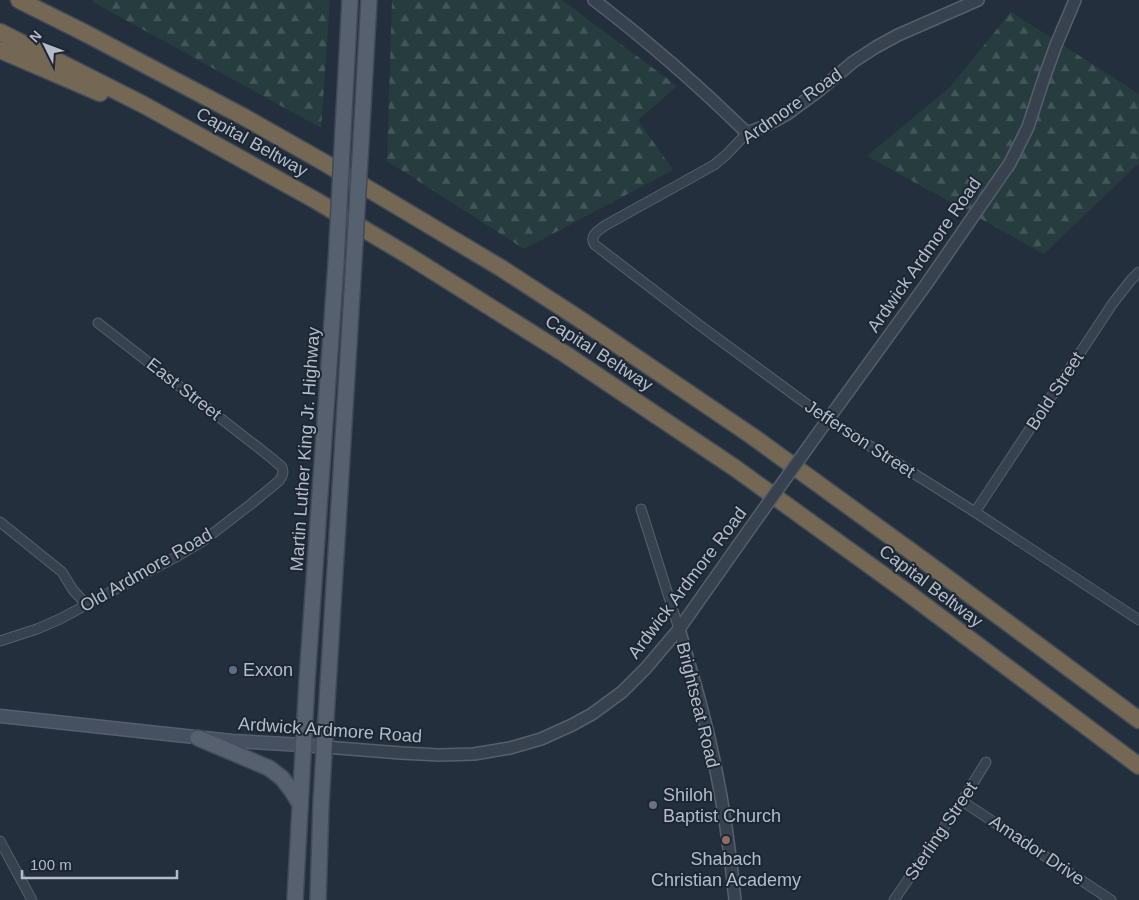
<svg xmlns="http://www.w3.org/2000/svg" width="1139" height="900" viewBox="0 0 1139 900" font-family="Arial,sans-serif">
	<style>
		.forest { fill: url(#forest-firs) }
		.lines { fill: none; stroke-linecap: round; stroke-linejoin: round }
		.minor-casing { stroke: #565f6c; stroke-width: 11 }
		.tertiary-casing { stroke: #565f6c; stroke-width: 14 }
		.secondary-casing { stroke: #565f6c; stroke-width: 15 }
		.primary-casing { stroke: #414a57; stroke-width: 18 }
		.motorway-casing { stroke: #434c59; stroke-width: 19 }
		.minor { stroke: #38414e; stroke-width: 9 }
		.tertiary { stroke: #38414e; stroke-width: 11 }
		.secondary { stroke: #465061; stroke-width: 12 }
		.primary { stroke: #56606e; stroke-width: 15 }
		.motorway { stroke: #746855; stroke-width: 16 }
		.tertiary-bridge-casing { stroke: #565f6c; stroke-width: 14; stroke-linecap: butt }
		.primary-bridge-casing { stroke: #414a57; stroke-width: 18; stroke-linecap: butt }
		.tertiary-bridge { stroke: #38414e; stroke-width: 11 }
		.primary-bridge { stroke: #56606e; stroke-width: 15 }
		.service-dot { fill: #5c6f8a; stroke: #1d2633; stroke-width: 2 }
		.worship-dot { fill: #6b7280; stroke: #1d2633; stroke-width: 2 }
		.education-dot { fill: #8d6e63; stroke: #1d2633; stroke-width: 2 }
		.labels { text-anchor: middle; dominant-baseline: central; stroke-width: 4; stroke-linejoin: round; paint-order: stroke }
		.street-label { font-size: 18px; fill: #b4bcc9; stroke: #1d2633 }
		.poi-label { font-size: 18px; fill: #b4bcc9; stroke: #1d2633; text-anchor: start }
	</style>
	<defs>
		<pattern id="forest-firs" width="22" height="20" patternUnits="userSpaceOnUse" patternTransform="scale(1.25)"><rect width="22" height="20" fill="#263c3f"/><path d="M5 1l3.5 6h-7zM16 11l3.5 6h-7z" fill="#435659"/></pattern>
	</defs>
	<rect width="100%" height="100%" fill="#242f3e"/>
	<!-- forest -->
	<g class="forest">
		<path d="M94,0H330L321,128L93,2Z"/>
		<path d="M392,0H562L677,86L638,120L673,170L524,249L387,161Z"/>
		<path d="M1011,12L1139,94V163L1044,254L867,156L950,87Z"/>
	</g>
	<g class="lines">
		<defs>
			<g id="minor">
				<path d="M747,133L727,154L714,165L606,225C599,230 588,236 595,245L698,324L827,419L975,512L1139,620"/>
				<path d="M641,509L679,629"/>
				<path d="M975,512L1113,303L1131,280L1139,272"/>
				<path d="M0,522L62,572L73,590L86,604"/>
				<path d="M0,641L37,629L60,619L174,558L203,541L251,504L279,481L282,476L283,472L282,467L269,456L98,323"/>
				<path d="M962,801L1111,900"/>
				<path d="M0,841L32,900"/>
				<path d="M894,900L962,801L986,762"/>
			</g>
			<g id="tertiary">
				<path d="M594,0C648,41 699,86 747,133L765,126L787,114L821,89L853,62L876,47L898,35L978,0"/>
				<path d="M816,436L925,286L1010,163L1028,127L1043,81L1056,45L1075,0"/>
				<path d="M679,629C687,657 696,686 703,714C719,774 729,839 735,900"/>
				<path d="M325,747L401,753L439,755L474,754L510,748L541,739L572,725L592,714L622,692L646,668L679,629L751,527"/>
			</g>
			<path id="secondary" d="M0,716L232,741L303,745L325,747"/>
			<g id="primary">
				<path d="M343,131L350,0"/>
				<path d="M361,141L369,0"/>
				<path d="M198,738L269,768L282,778L292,791L300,804"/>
				<path d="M295,900L307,681L336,264"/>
				<path d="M318,900L321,804L326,718L353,276"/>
			</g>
			<g id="motorway">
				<path d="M19,0L87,34L244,117L325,163L501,268L581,320L752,436L923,560L1139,720"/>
				<path d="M0,32L144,105L315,200L409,256L565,354L735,468L904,590L1139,766"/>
				<path d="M0,50L100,93"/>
			</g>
		</defs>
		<!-- minor casing -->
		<use href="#minor" class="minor-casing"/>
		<!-- tertiary casing -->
		<use href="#tertiary" class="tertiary-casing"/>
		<!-- secondary casing -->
		<use href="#secondary" class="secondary-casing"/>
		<!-- primary casing -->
		<use href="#primary" class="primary-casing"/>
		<!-- motorway casing -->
		<use href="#motorway" class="motorway-casing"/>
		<!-- minor -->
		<use href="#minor" class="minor"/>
		<!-- tertiary -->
		<use href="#tertiary" class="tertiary"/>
		<!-- secondary -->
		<use href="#secondary" class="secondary"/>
		<!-- primary -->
		<use href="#primary" class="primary"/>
		<!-- motorway -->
		<use href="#motorway" class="motorway"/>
		<defs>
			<path id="tertiary-bridge" d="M751,527L816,436"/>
			<g id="primary-bridge">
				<path d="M336,264L343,131"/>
				<path d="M353,276L361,141"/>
			</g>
		</defs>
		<!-- tertiary-bridge casing -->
		<use href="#tertiary-bridge" class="tertiary-bridge-casing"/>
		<!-- primary-bridge casing -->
		<use href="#primary-bridge" class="primary-bridge-casing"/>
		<!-- tertiary-bridge -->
		<use href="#tertiary-bridge" class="tertiary-bridge"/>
		<!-- primary-bridge -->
		<use href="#primary-bridge" class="primary-bridge"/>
	</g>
	<!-- markers -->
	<circle class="service-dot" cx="233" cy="670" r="5"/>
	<circle class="worship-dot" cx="653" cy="805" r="5"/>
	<circle class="education-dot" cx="726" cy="840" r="5"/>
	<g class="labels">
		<!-- street labels -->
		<g class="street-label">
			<text transform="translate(792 106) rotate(-35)">Ardmore Road</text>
			<text transform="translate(252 142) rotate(29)">Capital Beltway</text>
			<text transform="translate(924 255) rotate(-55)">Ardwick Ardmore Road</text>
			<text transform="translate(599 353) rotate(33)">Capital Beltway</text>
			<text transform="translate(184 389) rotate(38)">East Street</text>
			<text transform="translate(1055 391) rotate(-57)">Bold Street</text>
			<text transform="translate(860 439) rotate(33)">Jefferson Street</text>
			<text transform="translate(305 449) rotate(-86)">Martin Luther King Jr. Highway</text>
			<text transform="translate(146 570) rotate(-30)">Old Ardmore Road</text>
			<text transform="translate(687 583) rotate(-53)">Ardwick Ardmore Road</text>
			<text transform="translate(931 586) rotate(37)">Capital Beltway</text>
			<text transform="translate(698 705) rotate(76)">Brightseat Road</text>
			<text transform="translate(330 730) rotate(4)">Ardwick Ardmore Road</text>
			<text transform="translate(941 831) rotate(-56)">Sterling Street</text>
			<text transform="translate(1037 850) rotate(34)">Amador Drive</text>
		</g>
		<!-- poi labels -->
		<g class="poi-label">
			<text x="243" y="670">Exxon</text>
			<text x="663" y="795">Shiloh<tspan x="663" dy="21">Baptist Church</tspan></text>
			<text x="726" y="859" text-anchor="middle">Shabach<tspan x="726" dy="21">Christian Academy</tspan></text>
		</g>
	</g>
	<!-- north arrow -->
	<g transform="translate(45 45) rotate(312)" stroke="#1d2633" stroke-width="4" paint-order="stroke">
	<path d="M0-4L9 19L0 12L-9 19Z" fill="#b4bcc9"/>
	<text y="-8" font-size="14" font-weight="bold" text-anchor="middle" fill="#b4bcc9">N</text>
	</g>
	<!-- scale -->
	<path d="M22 870v8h155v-8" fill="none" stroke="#b4bcc9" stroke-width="2.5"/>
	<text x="30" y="870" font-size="15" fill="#b4bcc9" stroke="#1d2633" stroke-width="4" paint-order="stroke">100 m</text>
</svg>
